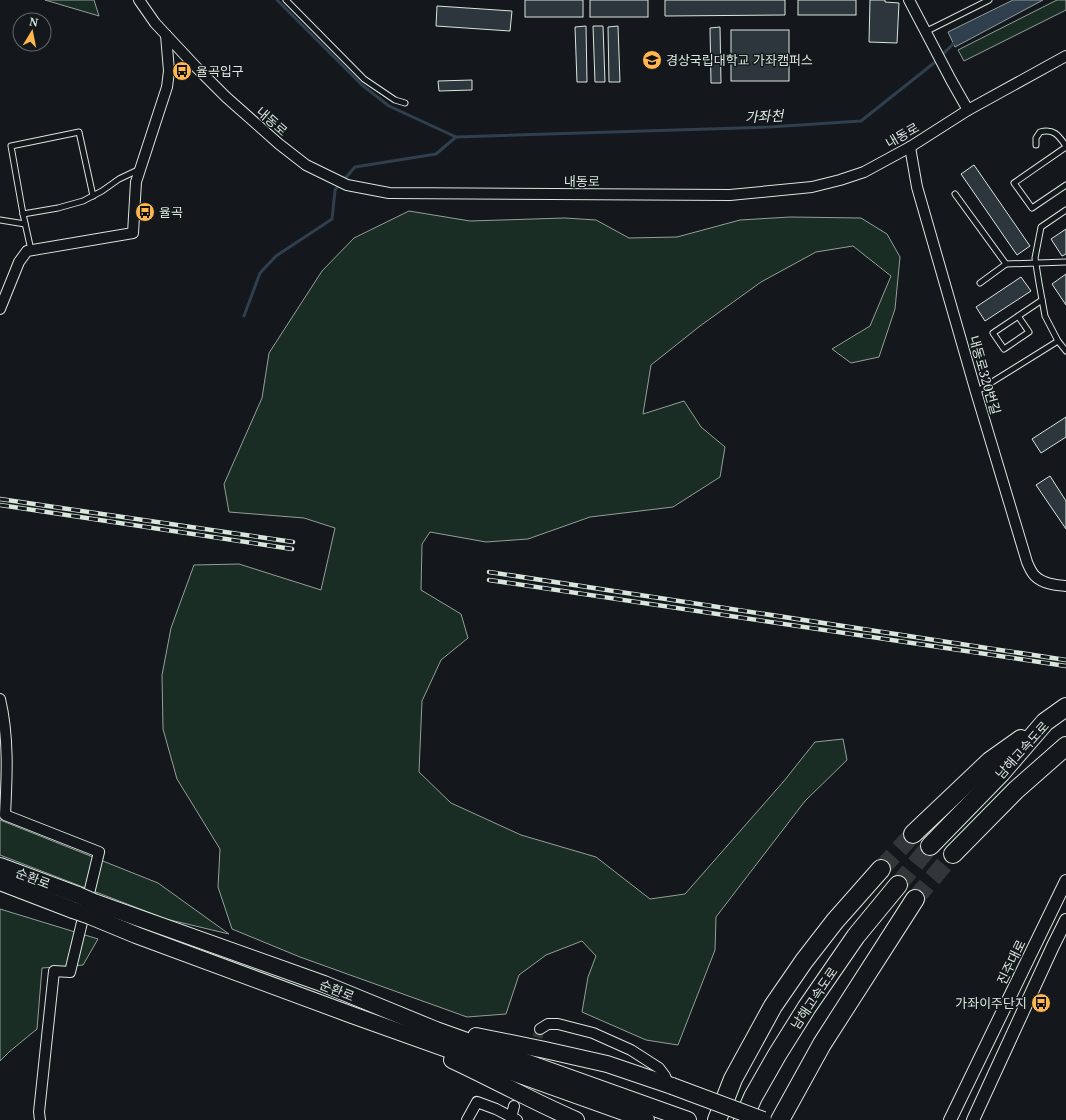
<svg xmlns="http://www.w3.org/2000/svg" width="1066" height="1120" viewBox="0 0 1066 1120" font-family="'Noto Serif','Noto Sans KR',serif">
	<style>
		.green { fill: #1a2d24; stroke: #939e99 }
		.water { fill: #2f3f4d; stroke: #939e99 }
		.lines { fill: none; stroke-linecap: round; stroke-linejoin: round }
		.stream { stroke: #2f3f4d; stroke-width: 3 }
		.building { fill: #2c363c; stroke: #d8e6dc }
		.minor-tunnel { stroke: #313739; stroke-width: 10; stroke-dasharray: 10 5; stroke-linecap: butt }
		.motorway-tunnel { stroke: #313739; stroke-width: 18; stroke-dasharray: 18 9; stroke-linecap: butt }
		.service-casing { stroke: #d8e6dc; stroke-width: 7 }
		.minor-casing { stroke: #d8e6dc; stroke-width: 12 }
		.tertiary-casing { stroke: #d8e6dc; stroke-width: 14 }
		.trunk-casing { stroke: #d8e6dc; stroke-width: 18 }
		.motorway-casing { stroke: #d8e6dc; stroke-width: 20 }
		.service { stroke: #14181c; stroke-width: 5 }
		.minor { stroke: #14181c; stroke-width: 10 }
		.tertiary { stroke: #14181c; stroke-width: 12 }
		.trunk { stroke: #14181c; stroke-width: 16 }
		.motorway { stroke: #14181c; stroke-width: 18 }
		.rail-casing { stroke: #d8e6dc; stroke-width: 4.5 }
		.rail { stroke: #14181c; stroke-width: 3; stroke-dasharray: 9; stroke-linecap: butt }
		.trunk-bridge-casing { stroke: #d8e6dc; stroke-width: 18; stroke-linecap: butt }
		.trunk-bridge { stroke: #14181c; stroke-width: 16 }
		.labels { text-anchor: middle; dominant-baseline: central; stroke-width: 3; stroke-linejoin: round; paint-order: stroke }
		.poi-label { font-size: 13px; fill: #d8e6dc; stroke: #14181c; text-anchor: start }
		.street-label { font-size: 13px; fill: #d8e6dc; stroke: #14181c }
		.water-label { font-size: 14px; font-style: italic; fill: #d8e6dc; stroke: #14181c }
	</style>
	<rect width="100%" height="100%" fill="#14181c"/>
	<!-- green -->
	<g class="green">
		<path d="M45,0H94L99,16Z"/>
		<path d="M1057,0H1066V10L964,61L958,50Z"/>
		<path d="M409,211L470,221L565,218L596,220L629,238L677,237L740,220L790,217L861,218L887,234L900,257L895,309L879,357L851,363L832,349L870,326L891,276L853,246L816,252L761,282L700,326L651,365L643,414L684,401L701,427L725,447L720,477L673,507L590,517L528,539L486,542L430,532L422,544L421,590L461,614L468,638L441,660L422,701L419,772L451,803L521,835L596,857L650,899L685,894L784,781L815,742L843,739L847,760L805,801L716,917L715,950L678,1045L646,1040L582,1012L588,977L596,956L582,941L546,955L519,975L506,1014L467,1017L300,957L232,929L218,887L220,849L177,779L163,729L162,675L171,628L194,565L239,564L321,590L335,528L304,518L229,512L224,484L262,398L269,353L322,271L354,238Z"/>
		<path d="M0,820L158,883L229,934L166,919L0,855Z"/>
		<path d="M0,909L98,939L83,965L42,968L37,1029L9,1052L0,1061Z"/>
	</g>
	<!-- water -->
	<path class="water" d="M1013,0H1043L955,47L948,32Z"/>
	<g class="lines">
		<!-- stream -->
		<g class="stream">
			<path d="M277,0L362,85L389,106L456,137L769,127L861,121L934,63L955,42"/>
			<path d="M244,316L260,273L276,256L332,219L335,190L355,167L436,154L456,137"/>
		</g>
	</g>
	<!-- building -->
	<g class="building">
		<rect x="525" y="0" width="58" height="17"/>
		<rect x="590" y="0" width="58" height="17"/>
		<path d="M665,0H785V15L665,16Z"/>
		<rect x="798" y="0" width="58" height="15"/>
		<path d="M870,0H885V2L899,3L897,43L869,42Z"/>
		<path d="M437,6L512,11L510,31L436,26Z"/>
		<path d="M586,26L587,82H577L575,27Z"/>
		<path d="M593,26H603L605,82H595Z"/>
		<path d="M618,26L620,82H609L608,27Z"/>
		<path d="M720,27L721,83H711L710,28Z"/>
		<rect x="731" y="30" width="58" height="51"/>
		<path d="M472,80V90L439,91L438,81Z"/>
		<path d="M974,165L1030,246L1017,255L961,174Z"/>
		<path d="M1066,229V254L1062,256L1051,239Z"/>
		<path d="M1066,274V305L1052,284Z"/>
		<path d="M1021,277L1031,291L985,321L976,307Z"/>
		<path d="M1066,417V437L1041,453L1032,439Z"/>
		<path d="M1050,476L1066,501V529L1036,485Z"/>
	</g>
	<g class="lines">
		<!-- minor-tunnel -->
		<path class="minor-tunnel" d="M533,1052L540,1029"/>
		<!-- motorway-tunnel -->
		<g class="motorway-tunnel">
			<path d="M881,869L913,834"/>
			<path d="M898,885L930,846"/>
			<path d="M915,899L953,854"/>
		</g>
		<defs>
			<g id="service">
				<path d="M286,0L364,79L395,100L405,103"/>
				<path d="M925,32L989,0"/>
				<path d="M1036,145V138L1040,132C1054,128 1059,136 1066,146"/>
				<path d="M1066,147L1014,183L1032,208L1066,185"/>
				<path d="M955,194L1006,264L980,283"/>
				<path d="M23,214L58,208L83,201L102,191L119,179L140,169"/>
				<path d="M0,220L25,224"/>
				<path d="M31,250L23,214L11,146L79,132L93,196"/>
				<path d="M1006,264L1066,262"/>
				<path d="M1018,316L1029,332L1004,349L993,333L1042,300"/>
				<path d="M1058,341L1045,316L1039,283L1035,258L1041,227L1066,210"/>
				<path d="M976,392L1058,341L1066,351"/>
			</g>
			<g id="minor">
				<path d="M139,0L155,23L197,68L226,97L279,144L306,165L347,185L389,193L730,195L812,187L840,180L864,172L910,147L968,110L1066,56"/>
				<path d="M909,0L951,80L968,110"/>
				<path d="M910,147L917,187L976,392L1027,562C1029,567 1032,573 1035,576C1043,584 1056,585 1066,586"/>
				<path d="M0,309L19,262L27,251L133,233L136,182L167,87L169,71L166,35"/>
				<path d="M0,699C9,737 7,776 5,815L99,852L70,972L54,971L39,1112L40,1120"/>
				<path d="M540,1029L548,1024H558L593,1033L631,1050L659,1068L665,1076L668,1084"/>
				<path d="M511,1118L514,1106"/>
				<path d="M467,1120L477,1102L496,1109L517,1120"/>
			</g>
			<g id="tertiary">
				<path d="M950,1120L1066,881"/>
				<path d="M973,1120L1053,946L1066,920"/>
			</g>
			<g id="trunk">
				<path d="M0,866L78,895"/>
				<path d="M0,882L73,910"/>
				<path d="M94,902L324,984L436,1030L688,1120"/>
				<path d="M90,916L136,935L352,1015L646,1120"/>
				<path d="M476,1036L545,1050L607,1064L672,1086"/>
				<path d="M452,1060C493,1079 534,1102 576,1120"/>
			</g>
			<g id="motorway">
				<path d="M913,834L990,761L1021,739"/>
				<path d="M930,846L1001,773L1045,722L1066,707"/>
				<path d="M953,854L1016,790L1066,746"/>
				<path d="M717,1120L733,1079L773,1006L804,961L835,921L881,869"/>
				<path d="M743,1120L753,1097L777,1055L807,1007L856,936L898,885"/>
				<path d="M780,1120L822,1044L915,899"/>
			</g>
		</defs>
		<!-- service casing -->
		<use href="#service" class="service-casing"/>
		<!-- minor casing -->
		<use href="#minor" class="minor-casing"/>
		<!-- tertiary casing -->
		<use href="#tertiary" class="tertiary-casing"/>
		<!-- trunk casing -->
		<use href="#trunk" class="trunk-casing"/>
		<!-- motorway casing -->
		<use href="#motorway" class="motorway-casing"/>
		<!-- service -->
		<use href="#service" class="service"/>
		<!-- minor -->
		<use href="#minor" class="minor"/>
		<!-- tertiary -->
		<use href="#tertiary" class="tertiary"/>
		<!-- trunk -->
		<use href="#trunk" class="trunk"/>
		<!-- motorway -->
		<use href="#motorway" class="motorway"/>
		<defs>
			<g id="rail">
				<path d="M0,499L293,542"/>
				<path d="M0,505L292,549"/>
				<path d="M489,572L1066,660"/>
				<path d="M489,580L1066,666"/>
			</g>
		</defs>
		<!-- rail casing -->
		<use href="#rail" class="rail-casing"/>
		<!-- rail -->
		<use href="#rail" class="rail"/>
		<defs>
			<g id="trunk-bridge">
				<path d="M78,895L94,902"/>
				<path d="M73,910L90,916"/>
				<path d="M672,1086L763,1120"/>
			</g>
		</defs>
		<!-- trunk-bridge casing -->
		<use href="#trunk-bridge" class="trunk-bridge-casing"/>
		<!-- trunk-bridge -->
		<use href="#trunk-bridge" class="trunk-bridge"/>
	</g>
	<!-- icons -->
	<defs>
		<symbol id="university-disc" viewBox="-11 -11 22 22"><circle r="9.5" fill="#ffb74d" stroke="#14181c"/><path d="M0-5L7-2L0 1L-7-2ZM-4 1L0 2.5L4 1V4Q0 6-4 4Z" fill="#111"/></symbol>
		<symbol id="bus-disc" viewBox="-11 -11 22 22"><circle r="9.5" fill="#ffb74d" stroke="#14181c"/><path d="M-5-6H5V4H4V6H2V4H-2V6H-4V4H-5ZM-3.5-4V0h7V-4ZM-3.5 1.2v1.5H-2V1.2ZM2 1.2v1.5H3.5V1.2Z" fill="#111"/></symbol>
	</defs>
	<g fill-rule="evenodd">
		<use href="#university-disc" x="641" y="49" width="22" height="22"/>
		<use href="#bus-disc" x="171" y="60" width="22" height="22"/>
		<use href="#bus-disc" x="134" y="201" width="22" height="22"/>
		<use href="#bus-disc" x="1030" y="992" width="22" height="22"/>
	</g>
	<g class="labels">
		<!-- poi labels -->
		<g class="poi-label">
			<text x="666" y="60">경상국립대학교 가좌캠퍼스</text>
			<text x="196" y="71">율곡입구</text>
			<text x="159" y="212">율곡</text>
			<text x="1027" y="1003" text-anchor="end">가좌이주단지</text>
		</g>
		<!-- street labels -->
		<g class="street-label">
			<text transform="translate(272 121) rotate(41)">내동로</text>
			<text transform="translate(902 135) rotate(-30)">내동로</text>
			<text x="582" y="181">내동로</text>
			<text transform="translate(985 375) rotate(74)">내동로320번길</text>
			<text transform="translate(1022 750) rotate(-48)">남해고속도로</text>
			<text transform="translate(33 878) rotate(21)">순환로</text>
			<text transform="translate(1011 962) rotate(-64)">진주대로</text>
			<text transform="translate(337 990) rotate(22)">순환로</text>
			<text transform="translate(814 998) rotate(-56)">남해고속도로</text>
		</g>
		<!-- water labels -->
		<g class="water-label">
			<text transform="translate(764 116) rotate(-3)">가좌천</text>
		</g>
	</g>
	<!-- north arrow -->
	<g transform="translate(32 32) rotate(10)"><circle r="19" fill="#14181c" stroke="#626a69"/>
	<path d="M0-3L7 15L0 10L-7 15Z" fill="#ffb74d"/>
	<text y="-6" font-size="11" font-weight="bold" text-anchor="middle" fill="#d8e6dc">N</text>
	</g>
</svg>
